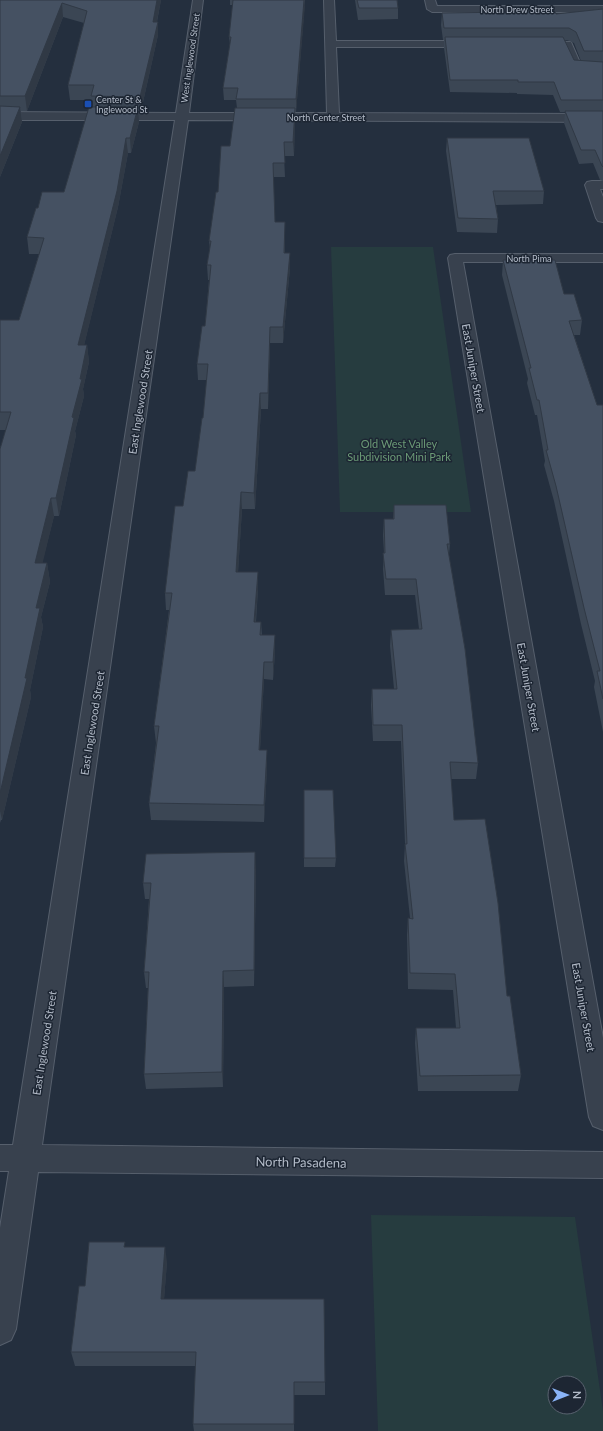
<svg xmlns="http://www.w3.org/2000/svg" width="603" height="1431" viewBox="0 0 603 1431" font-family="Lato,sans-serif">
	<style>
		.green { fill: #263c3f; fill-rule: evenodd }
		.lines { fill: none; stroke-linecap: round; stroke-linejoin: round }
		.minor-casing { stroke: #565f6c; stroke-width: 2 }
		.minor { fill: #38414e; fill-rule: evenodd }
		.wall { fill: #3b4654; fill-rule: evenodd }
		.shaded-wall { fill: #303945 }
		.building { fill: #455162; stroke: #303945 }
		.transit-dot { fill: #1a4fb4; stroke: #1d2633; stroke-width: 1.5 }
		.labels { text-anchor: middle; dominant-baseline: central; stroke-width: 3; stroke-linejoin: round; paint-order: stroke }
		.far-street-label { font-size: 9px; fill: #b4bcc9; stroke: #1d2633 }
		.far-poi-label { font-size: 9px; fill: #b4bcc9; stroke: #1d2633; text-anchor: start }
		.street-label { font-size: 11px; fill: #b4bcc9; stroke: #1d2633 }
		.park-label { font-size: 11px; fill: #6b9a76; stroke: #1d2633 }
		.near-street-label { font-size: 13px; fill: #b4bcc9; stroke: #1d2633 }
	</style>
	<rect width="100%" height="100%" fill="#242f3e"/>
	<!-- green -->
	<g class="green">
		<path d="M331,247H433L471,512H340Z"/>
		<path d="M371,1215L575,1217L603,1411V1431H378ZM555,1383H579V1407H555Z"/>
	</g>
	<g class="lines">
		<defs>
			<g id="minor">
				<path d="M193,0H203L189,113H327L324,0H334L336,41H473L477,42L479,44L477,46L473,47H336L339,113L603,114V122L188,120L42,1145L603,1152V1178L38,1172L16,1329L11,1340L0,1345V1228L9,1171H0V1145H13L175,120H0V112L176,113Z"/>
				<path d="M425,0H435L437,6H603V12H432L427,9Z"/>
				<path d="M538,41L571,42L581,65H603V73L573,71L563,47L534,46L532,44L534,42Z"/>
				<path d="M592,181H603V189H600L603,197V222L598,221L596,218L585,185L587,182Z"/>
				<path d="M455,254H603V262H463L603,1038V1130L593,1126L589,1117L448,258L450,255Z"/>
			</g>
		</defs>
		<!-- minor casing -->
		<use href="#minor" class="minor-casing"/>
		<!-- minor -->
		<use href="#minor" class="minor"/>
	</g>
	<!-- wall -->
	<g class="wall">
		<path d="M0,0H161L157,22L158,35L141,111H138L139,122L131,153H128L118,207L84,345H87L89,362L83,389L84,396L75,431L76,435L59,516H54L42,563H47L50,582L41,617L43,627L30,690L31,697L2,820H1L0,823V449L6,430H0V320H19L39,254H29L27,237L38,208L64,192L92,107V100H70L68,85L84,23L63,17L27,111H21L22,122L0,177Z"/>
		<path d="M230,0H305L296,112H295L294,156H284L285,177H273L275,222L285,237V253H290V268L283,343H270L268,409H261L255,509H242L238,572H258V589L256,622H261L262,635L275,652L273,680L264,679L260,750H267V768L264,822L151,820L149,803L156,743L154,726L169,610H166L165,593L183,506L195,471L203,418L207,380H198L197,364L205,326L209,280H208L207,265L210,249L209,241L218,192L230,146L237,108L236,100H224L223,88L230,44L229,37L233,5H230Z"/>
		<path d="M355,0H397L398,8V19L358,20Z"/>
		<path d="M603,9V181L600,180L593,163L579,164L564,123L565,112H560L553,95L517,94V93L450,92L444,48V40H443L441,25L442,13L513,12V10L556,14ZM565,40H567L574,43L581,61L574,60Z"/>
		<path d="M447,138L544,191L543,204L496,205L498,219L497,233L457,232L446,151Z"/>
		<path d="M503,260L564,294L582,320L580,335H574L597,405H603V732L594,687L595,681L581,624L554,501L544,465L545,461L537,415H535L527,383L528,379L502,275Z"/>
		<path d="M394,505L450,544L449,555L478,763L476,779H451L454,820L507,996L521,1075L518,1091H418L415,1043L416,1028H456L453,990L408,989L407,935L408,918H410L404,861L405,844L401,741H373L371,705L372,689H394L390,646L391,630L419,629L415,595H385L383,569L384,553L383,535L384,519H393Z"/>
		<path d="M304,790L336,858L335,867H304Z"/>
		<path d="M256,869L254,986L224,987L223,1087L146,1089L144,1074L148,988H146L144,972L149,899H145L143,883Z"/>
		<path d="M126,1247L167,1262L164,1299L325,1382V1395H294V1431H194L193,1424L196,1366H75L71,1352Z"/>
	</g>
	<!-- shaded-wall -->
	<g class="shaded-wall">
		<path d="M157,0H161L154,36L153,22Z"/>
		<path d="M304,0L305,6L296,112V99Z"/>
		<path d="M62,3L63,17L27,111L25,96Z"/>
		<path d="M158,22V35L141,111L140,97Z"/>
		<path d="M20,107L22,122L0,177V156Z"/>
		<path d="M138,107L139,122L131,153L130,138Z"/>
		<path d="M295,108V122L294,156L293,142Z"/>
		<path d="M126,138L128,153L118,207L80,362L78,345Z"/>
		<path d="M285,222V237L284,268V253Z"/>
		<path d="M290,253V268L283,343V327Z"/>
		<path d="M270,327V343L268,409V393Z"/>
		<path d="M87,345L89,362L83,389L84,396L75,431L76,435L59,516L56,498L80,379Z"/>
		<path d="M260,393L261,409L255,509L254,493Z"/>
		<path d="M241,492L242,509L237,589L236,572Z"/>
		<path d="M51,498L54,516L38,582L35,563Z"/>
		<path d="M47,563L50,582L41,617L43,627L30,690L31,697L2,820L0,811V793L25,678L36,608Z"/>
		<path d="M258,572V589L254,639V622Z"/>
		<path d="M275,635V652L273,680V662Z"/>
		<path d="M264,662V679L259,767V750Z"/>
		<path d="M267,750V768L264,822V805Z"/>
		<path d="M255,852L256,869L254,986V970Z"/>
		<path d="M223,971L224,987L223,1087L222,1072Z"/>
		<path d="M165,1247L167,1262L163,1313L161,1299Z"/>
	</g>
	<!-- building -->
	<g class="building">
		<path d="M0,0H157L153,22H158L140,97L91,96L94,85H68L87,11L62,3L25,96H0Z"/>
		<path d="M233,0H304L296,99H236L238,88H223L231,37H229Z"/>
		<path d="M357,0H397L398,8H359Z"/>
		<path d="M603,9V51H584L576,32L569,28H444L442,13L514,12L513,10H554L556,14Z"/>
		<path d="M445,37H563L574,60L603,62V100H561L554,82H518V80H450Z"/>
		<path d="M0,106L20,107L0,156Z"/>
		<path d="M89,107H138L130,138H126L117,191L78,345H87L80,379H82L72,417L74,418L56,498H51L35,563H47L36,608H40L25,678H27L0,793V449L11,412H0V320H19L44,238L27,237L36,208H38L42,192H64Z"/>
		<path d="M235,108H295L293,142H284L285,163H273L275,222H285L284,253H290L283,327H270L268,393H260L254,493L241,492L236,572H258L254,622H261L260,635H275L273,662H264L259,750H267L264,805L149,803L159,726H154L172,593H165L175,506H183L188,471H195L202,418H203L208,364H197L202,326H205L211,265H207L211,241H209L216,192H218L221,146H230Z"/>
		<path d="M565,111H603V167L602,166L595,150H581Z"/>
		<path d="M447,138H529L544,191H493L498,219L458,218Z"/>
		<path d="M503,260H555L564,294H574L582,320L569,321L597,405H603V699L597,671H600L584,608L556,486L546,450H548L539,400H537L529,368H531Z"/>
		<path d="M394,505H446L450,544H447L465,649L478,763L450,762L454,820L485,819L498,903L507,996H510L521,1075L420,1076L416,1028H460L455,974L410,973L408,918L413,919L405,844H407L402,725H373L372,689H397L391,630L422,629L416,579H386L383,553H385L384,519H394Z"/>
		<path d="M304,790H333L336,858H304Z"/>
		<path d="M255,852L254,970L223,971L222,1072L144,1074L149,972H144L151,883H143L146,854Z"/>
		<path d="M89,1242H125L124,1247H165L161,1299H324L325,1382H294V1424H193L196,1352H71L79,1286H85Z"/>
	</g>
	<!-- markers -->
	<rect class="transit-dot" x="84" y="100" width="8" height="8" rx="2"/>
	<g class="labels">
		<!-- far-street labels -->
		<g class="far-street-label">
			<text x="517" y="9">North Drew Street</text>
			<text transform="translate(190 58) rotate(-82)">West Inglewood Street</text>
			<text x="326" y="117">North Center Street</text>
			<text x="529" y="258">North Pima</text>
		</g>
		<!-- far-poi labels -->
		<g class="far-poi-label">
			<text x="96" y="99">Center St &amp;<tspan x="96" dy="10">Inglewood St</tspan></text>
		</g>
		<!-- street labels -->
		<g class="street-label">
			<text transform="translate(474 368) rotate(80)">East Juniper Street</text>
			<text transform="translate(140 402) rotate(-81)">East Inglewood Street</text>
			<text transform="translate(529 687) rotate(80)">East Juniper Street</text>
			<text transform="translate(92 723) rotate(-81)">East Inglewood Street</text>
			<text transform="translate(584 1007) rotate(80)">East Juniper Street</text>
			<text transform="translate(44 1043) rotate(-81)">East Inglewood Street</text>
		</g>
		<!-- park labels -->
		<g class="park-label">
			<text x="399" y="443">Old West Valley<tspan x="399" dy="13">Subdivision Mini Park</tspan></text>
		</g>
		<!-- near-street labels -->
		<g class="near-street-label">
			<text transform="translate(301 1162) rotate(1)">North Pasadena</text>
		</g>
	</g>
	<!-- north arrow -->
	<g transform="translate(567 1395) rotate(90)"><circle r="19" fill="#1d2633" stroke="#59626f"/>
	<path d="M0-3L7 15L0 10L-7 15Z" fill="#8ab4f8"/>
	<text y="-6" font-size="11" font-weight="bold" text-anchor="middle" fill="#b4bcc9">N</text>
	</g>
</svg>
